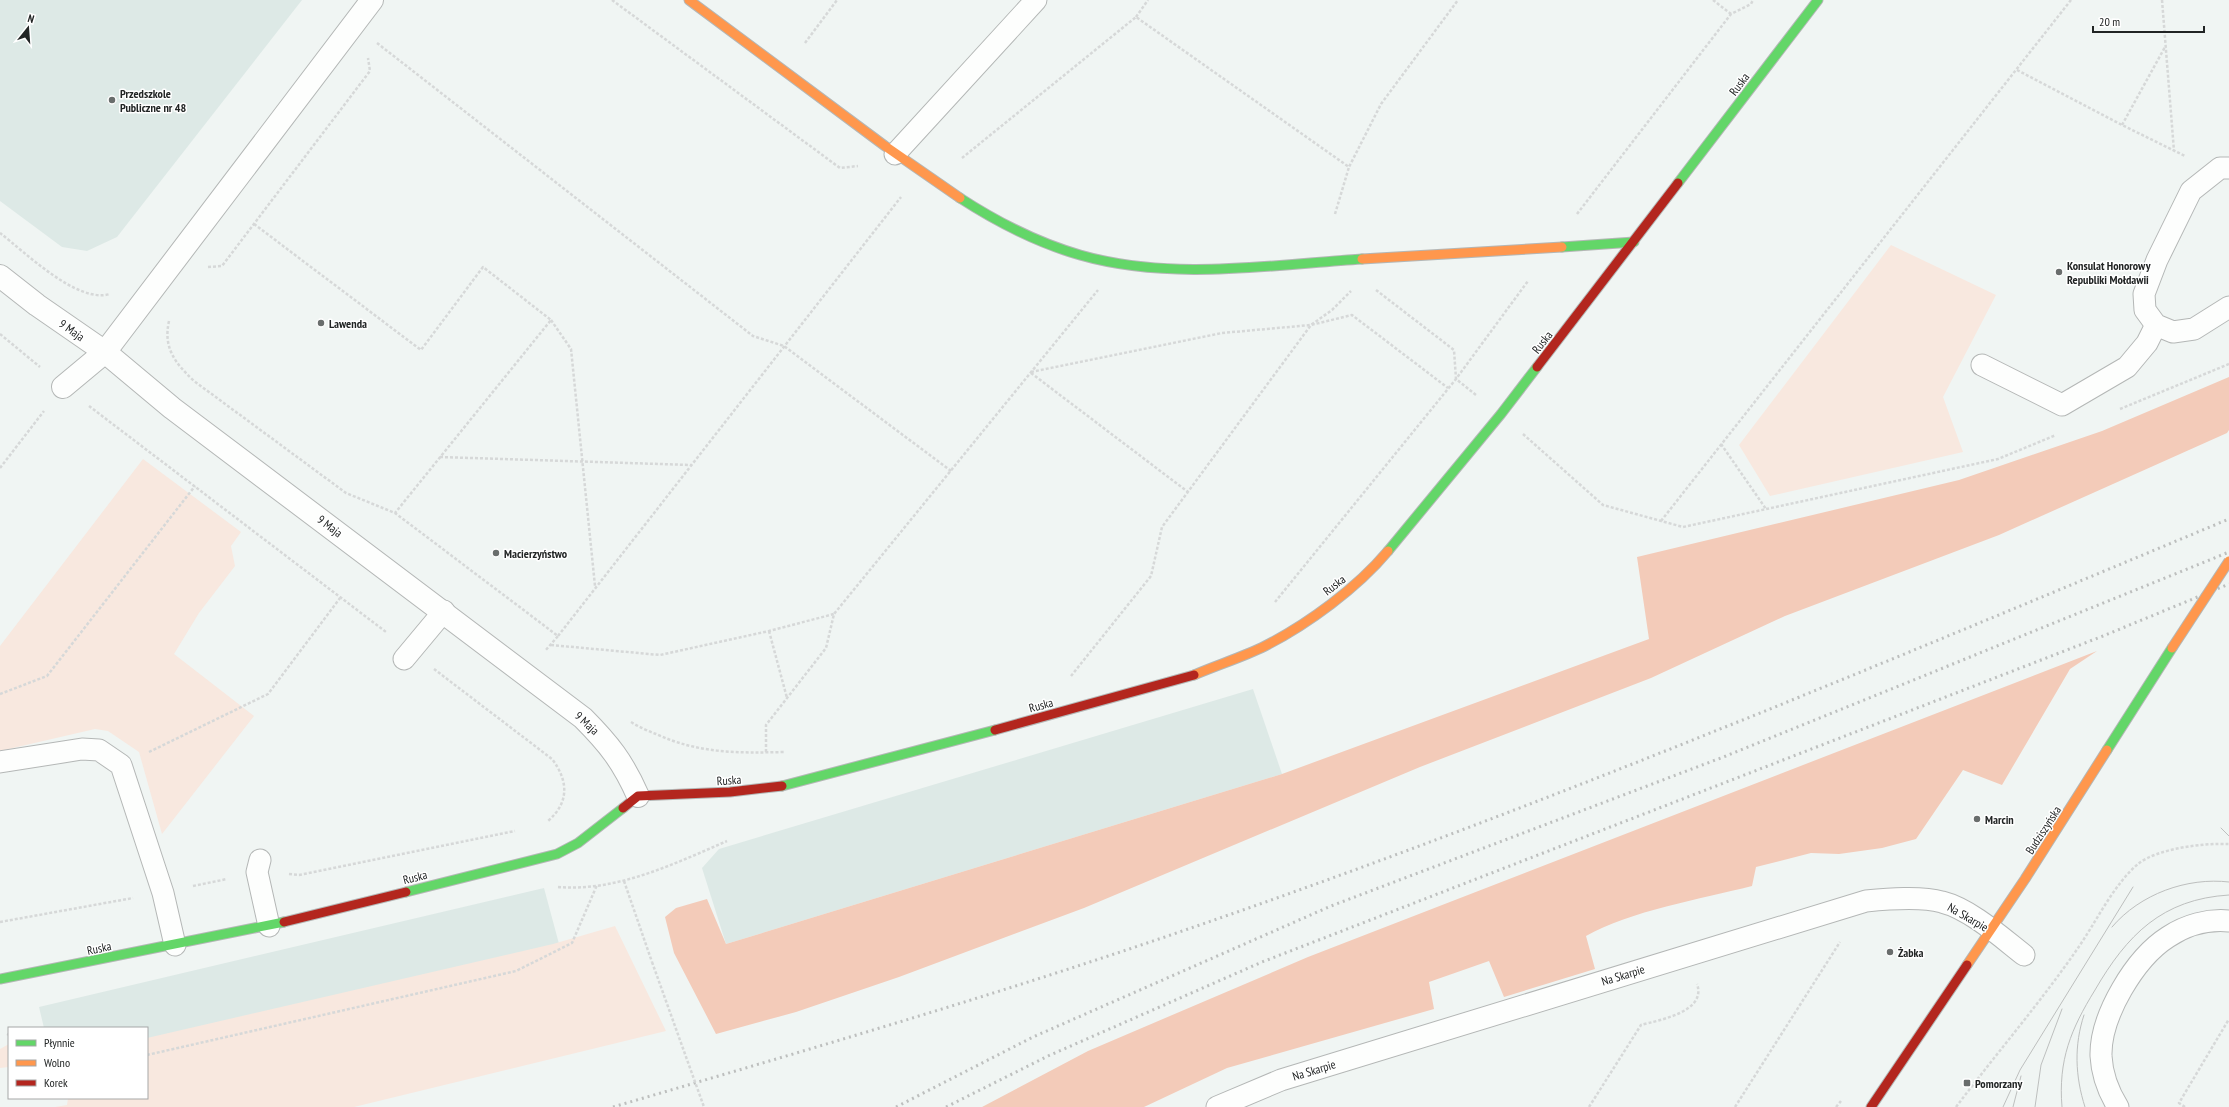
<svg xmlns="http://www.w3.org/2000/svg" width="2229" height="1107" viewBox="0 0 2229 1107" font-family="'PT Sans Narrow',sans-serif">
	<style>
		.built { fill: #dde9e6 }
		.green { fill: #f8e8df }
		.forest { fill: #f3cbb9 }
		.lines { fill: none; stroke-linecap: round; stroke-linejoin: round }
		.lane-casing { stroke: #b4b7b6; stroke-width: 23 }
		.street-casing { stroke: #b4b7b6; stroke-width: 24 }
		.fast-casing { stroke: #b4b7b6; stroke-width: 11 }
		.slow-casing { stroke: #b4b7b6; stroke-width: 11 }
		.jam-casing { stroke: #b4b7b6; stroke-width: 11 }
		.path { stroke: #d6d8d8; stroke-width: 2.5; stroke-dasharray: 3 2; stroke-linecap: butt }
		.lane { stroke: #fdfefd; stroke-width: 21 }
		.street { stroke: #fdfefd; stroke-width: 22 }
		.fast { stroke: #63d668; stroke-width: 9 }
		.slow { stroke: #ff974d; stroke-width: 9 }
		.jam { stroke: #b3261e; stroke-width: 9 }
		.tram { stroke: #bdbfbe; stroke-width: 1 }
		.rail { stroke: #bdbfbe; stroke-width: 3; stroke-dasharray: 2 4; stroke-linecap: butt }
		.slow-bridge-casing { stroke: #b4b7b6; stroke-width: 11; stroke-linecap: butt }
		.path-bridge { stroke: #d6d8d8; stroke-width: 2.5; stroke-dasharray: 3 2; stroke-linecap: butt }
		.slow-bridge { stroke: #ff974d; stroke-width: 9 }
		.poi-dot { fill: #696d6c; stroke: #fff; stroke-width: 1.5 }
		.labels { text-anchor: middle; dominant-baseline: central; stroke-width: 3; stroke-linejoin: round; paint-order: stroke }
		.street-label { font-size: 12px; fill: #212424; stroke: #fff }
		.poi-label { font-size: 12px; font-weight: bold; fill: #212424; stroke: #fff; text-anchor: start }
	</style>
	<rect width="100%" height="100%" fill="#f0f5f3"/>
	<!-- built -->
	<g class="built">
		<path d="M0,0H302L117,237L87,251L62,247L0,201Z"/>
		<path d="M1253,689L1282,774L726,944L702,868L719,849Z"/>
		<path d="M544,888L562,955L147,1061V1028H44L39,1007Z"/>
	</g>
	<!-- green -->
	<g class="green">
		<path d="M1891,245L1996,295L1943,397L1963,452L1770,496L1739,445Z"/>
		<path d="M143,459L241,532L231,546L235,566L199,613L174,654L254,716L162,834L139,752L108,731L95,729L0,751V646Z"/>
		<path d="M615,926L666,1031L354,1107H55L67,1105L68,1098H147V1038L553,944Z"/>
		<path d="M9,1044V1067L0,1068V1049Z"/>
	</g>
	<!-- forest -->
	<g class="forest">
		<path d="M2229,377V430L2227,433L1999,535L1785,616L1651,678L1420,767L1084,908L899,977L796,1012L716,1034L674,953L665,917L676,908L707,899L726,944L1282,774L1649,639L1637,557L1959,480L2102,431Z"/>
		<path d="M2097,651L2070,669L2002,785L1963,770L1916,839L1882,848L1839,854L1811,853L1756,867L1752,886C1701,899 1630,911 1586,936L1595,969L1504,997L1489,961L1429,982L1434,1009L1227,1068L1144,1107H982L1088,1051L1308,957Z"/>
	</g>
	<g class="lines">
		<defs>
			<g id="lane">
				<path d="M895,154L1036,0"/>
				<path d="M2229,168H2220L2191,191L2157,260L2144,294L2145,310L2156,325L2173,332L2194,329L2229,307"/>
				<path d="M1982,365L2062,405L2127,367L2147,343L2156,325"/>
				<path d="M404,659L444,611"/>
				<path d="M0,762L82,749L99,750L121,765L163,893L175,945"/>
				<path d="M260,860L257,872L269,926"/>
				<path d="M1217,1107L1281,1080L1866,901C1887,899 1921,896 1942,902C1970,909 2001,937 2024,955"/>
				<path d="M2118,1107C2108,1091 2102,1075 2101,1056C2100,1016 2135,958 2168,937C2186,925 2208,919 2229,921"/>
			</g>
			<g id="street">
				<path d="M0,276L37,305L105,352L172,408L583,718C609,744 623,762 638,796"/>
				<path d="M63,387L105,352L372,0"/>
			</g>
			<g id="fast">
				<path d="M1678,183L1818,0"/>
				<path d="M960,198C997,222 1038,243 1080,255C1170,281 1270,265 1362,259"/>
				<path d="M1562,247L1634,242"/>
				<path d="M1388,551L1501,414L1537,367"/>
				<path d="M2107,750L2172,648"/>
				<path d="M782,786L995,730"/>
				<path d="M406,892L557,854L578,843L623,808"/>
				<path d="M0,979L284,922"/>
			</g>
			<g id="slow">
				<path d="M689,0L885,146L960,198"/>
				<path d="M1362,259L1562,247"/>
				<path d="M1194,675C1217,665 1243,657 1265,646C1308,624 1357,588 1388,551"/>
				<path d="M1967,965L2025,879L2107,750"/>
			</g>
			<g id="jam">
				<path d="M1537,367L1678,183"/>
				<path d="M995,730L1194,675"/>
				<path d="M623,808L638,796L730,792L782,786"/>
				<path d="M284,922L406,892"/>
				<path d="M1871,1107L1967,965"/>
			</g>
		</defs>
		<!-- lane casing -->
		<use href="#lane" class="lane-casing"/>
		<!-- street casing -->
		<use href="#street" class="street-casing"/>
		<!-- fast casing -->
		<use href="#fast" class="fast-casing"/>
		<!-- slow casing -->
		<use href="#slow" class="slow-casing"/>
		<!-- jam casing -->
		<use href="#jam" class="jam-casing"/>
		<!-- path -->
		<g class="path">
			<path d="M612,0L840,168L858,166"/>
			<path d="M1713,0L1731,14"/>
			<path d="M2162,0L2174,151"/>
			<path d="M1136,17L1148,0"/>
			<path d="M377,43L753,336L784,346L951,471"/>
			<path d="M805,43L837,0"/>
			<path d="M2017,70L2122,125L2185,156"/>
			<path d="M2122,125L2165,47"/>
			<path d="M962,158L1136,17L1349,167L1381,104L1458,0"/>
			<path d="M1335,214L1349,167"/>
			<path d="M1577,214L1731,14L1751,4L1753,0"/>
			<path d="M254,224L421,350L483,267L551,320L395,513"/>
			<path d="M0,233C25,252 77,304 110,294"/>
			<path d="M208,267L222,266L370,71L368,58"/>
			<path d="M1376,290L1454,350L1456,379L1476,395"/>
			<path d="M551,320L571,349L595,586"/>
			<path d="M169,321C163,348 175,363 194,381L346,493L395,513L558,636L545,651"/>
			<path d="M0,334L40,367"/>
			<path d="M1031,372L1222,333L1311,325L1332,310L1351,291"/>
			<path d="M1031,373L1188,492"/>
			<path d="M89,406L386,632"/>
			<path d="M2120,409L2229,364"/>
			<path d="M1523,434L1603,505L1683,527L1998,459L2056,435"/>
			<path d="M1721,444L1766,509"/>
			<path d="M440,457L691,465"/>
			<path d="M0,468L44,411"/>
			<path d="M1661,521L2071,0"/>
			<path d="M1275,602L1456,379L1528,281"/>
			<path d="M769,631L787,698"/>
			<path d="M558,636L901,197"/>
			<path d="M551,645L660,655L769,631L834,614"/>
			<path d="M434,669L552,759C568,780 570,802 548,821"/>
			<path d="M1071,676L1151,576L1162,527L1311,325L1352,315L1448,388"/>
			<path d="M0,694L47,676L195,486"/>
			<path d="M631,722C639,727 648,731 656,734C700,754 738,753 785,752"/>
			<path d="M149,752L268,694L340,598"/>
			<path d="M766,752V725L826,648L834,614L1098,290"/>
			<path d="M289,874L299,875L515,831"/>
			<path d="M624,881L652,962"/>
			<path d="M193,886L227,879"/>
			<path d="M558,887C616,892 674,864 727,841"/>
			<path d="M0,922L133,898"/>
			<path d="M7,1034L9,1035"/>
			<path d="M147,1055L516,971L572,943L597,885"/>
			<path d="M1589,1107L1641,1025C1659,1020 1707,1012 1697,984"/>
			<path d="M1735,1107L1840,942"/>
			<path d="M1836,1107L1841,1101"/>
			<path d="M1956,1107C1996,1054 2040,1003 2078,948C2096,922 2114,884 2138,864C2158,848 2204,843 2229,844"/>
			<path d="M2185,1107L2179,1103L2229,1019"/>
		</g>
		<!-- lane -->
		<use href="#lane" class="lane"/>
		<!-- street -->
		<use href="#street" class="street"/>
		<!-- fast -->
		<use href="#fast" class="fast"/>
		<!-- slow -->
		<use href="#slow" class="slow"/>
		<!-- jam -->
		<use href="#jam" class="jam"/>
		<!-- tram -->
		<g class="tram">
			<path d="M2221,828L2229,836"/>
			<path d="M2112,927C2140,894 2187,877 2229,882"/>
			<path d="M2084,1015C2074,1045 2075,1076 2085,1107"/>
			<path d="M2003,1107L2020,1070L2133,887"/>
			<path d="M2013,1107L2021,1076"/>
			<path d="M2035,1107L2041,1065L2062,1009"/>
			<path d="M2062,1107C2058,1060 2071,1029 2095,990C2127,935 2162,899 2229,895"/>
		</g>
		<!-- rail -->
		<g class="rail">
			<path d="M613,1107C807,1050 1000,994 1191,928C1543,807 1886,662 2229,519"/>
			<path d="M896,1107L1033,1037L1331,906L1726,756L2229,552"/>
			<path d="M946,1107L1048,1056L1262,962L2103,636L2229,584"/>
		</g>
		<defs>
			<path id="slow-bridge" d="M2172,648L2229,561"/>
		</defs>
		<!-- slow-bridge casing -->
		<use href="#slow-bridge" class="slow-bridge-casing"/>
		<!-- path-bridge -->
		<path class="path-bridge" d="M652,962L704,1107"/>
		<!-- slow-bridge -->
		<use href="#slow-bridge" class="slow-bridge"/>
	</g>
	<!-- markers -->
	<g class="poi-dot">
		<circle cx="112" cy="100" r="4"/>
		<circle cx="2059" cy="272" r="4"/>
		<circle cx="321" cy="323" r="4"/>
		<circle cx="496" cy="553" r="4"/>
		<circle cx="1977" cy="819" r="4"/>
		<circle cx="1890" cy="952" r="4"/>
		<rect x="1963" y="1079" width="8" height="8" rx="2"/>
	</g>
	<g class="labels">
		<!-- street labels -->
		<g class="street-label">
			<text transform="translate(1739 84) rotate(-53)">Ruska</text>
			<text transform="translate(72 330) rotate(35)">9 Maja</text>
			<text transform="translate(1542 342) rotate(-52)">Ruska</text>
			<text transform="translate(330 526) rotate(37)">9 Maja</text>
			<text transform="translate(1334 585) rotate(-38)">Ruska</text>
			<text transform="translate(1041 705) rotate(-15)">Ruska</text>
			<text transform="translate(587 723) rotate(42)">9 Maja</text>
			<text transform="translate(729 780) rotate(-4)">Ruska</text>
			<text transform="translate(2043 830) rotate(-57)">Budziszyńska</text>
			<text transform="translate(415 877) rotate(-14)">Ruska</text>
			<text transform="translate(1968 917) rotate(30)">Na Skarpie</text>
			<text transform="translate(99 948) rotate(-12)">Ruska</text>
			<text transform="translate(1623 975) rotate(-17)">Na Skarpie</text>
			<text transform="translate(1314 1070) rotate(-17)">Na Skarpie</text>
		</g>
		<!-- poi labels -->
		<g class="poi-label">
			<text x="120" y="93">Przedszkole<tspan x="120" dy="14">Publiczne nr 48</tspan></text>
			<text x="2067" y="265">Konsulat Honorowy<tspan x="2067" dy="14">Republiki Mołdawii</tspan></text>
			<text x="329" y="323">Lawenda</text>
			<text x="504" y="553">Macierzyństwo</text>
			<text x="1985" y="819">Marcin</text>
			<text x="1898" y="952">Żabka</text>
			<text x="1975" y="1083">Pomorzany</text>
		</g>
	</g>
	<!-- legend -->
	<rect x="8" y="1027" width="140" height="72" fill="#ffffff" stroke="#a6a7a7"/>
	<rect x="16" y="1040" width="20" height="6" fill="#63d668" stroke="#a6a7a7"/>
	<text x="44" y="1047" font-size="12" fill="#212424">Płynnie</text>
	<rect x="16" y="1060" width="20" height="6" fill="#ff974d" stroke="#a6a7a7"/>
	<text x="44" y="1067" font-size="12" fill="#212424">Wolno</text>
	<rect x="16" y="1080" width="20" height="6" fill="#b3261e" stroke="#a6a7a7"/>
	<text x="44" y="1087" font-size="12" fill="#212424">Korek</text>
	<!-- north arrow -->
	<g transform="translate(28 28) rotate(17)" stroke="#ffffff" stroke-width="3" paint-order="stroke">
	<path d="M0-3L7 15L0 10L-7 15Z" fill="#212424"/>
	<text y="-6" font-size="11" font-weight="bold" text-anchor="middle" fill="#212424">N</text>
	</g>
	<!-- scale -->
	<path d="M2093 26v6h111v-6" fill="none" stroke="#212424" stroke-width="2"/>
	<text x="2099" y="26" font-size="12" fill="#212424" stroke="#ffffff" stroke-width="3" paint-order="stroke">20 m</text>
</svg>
